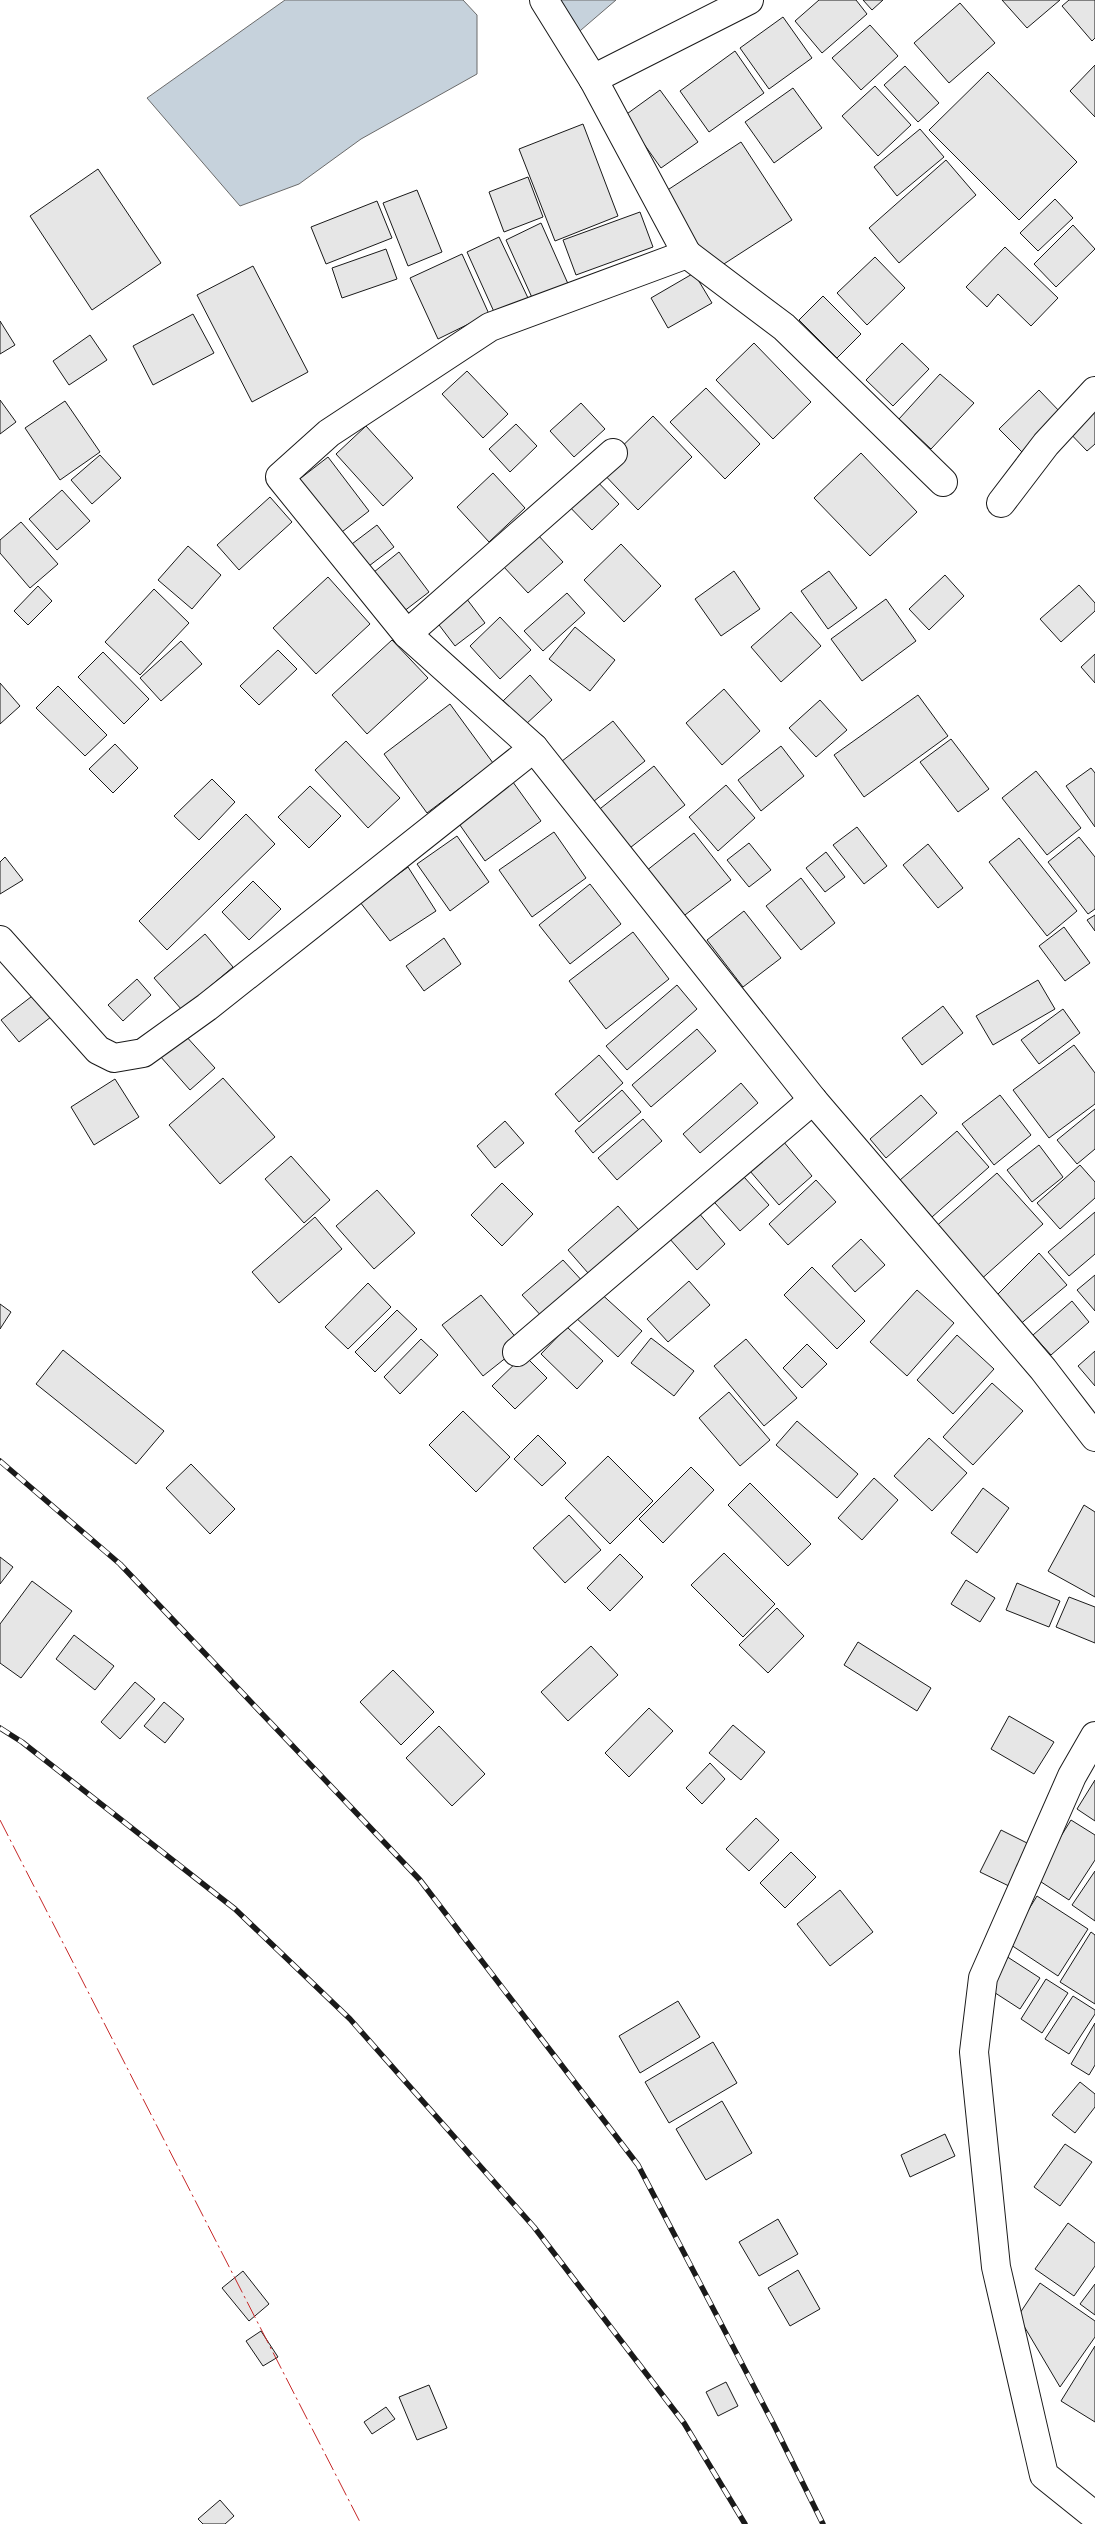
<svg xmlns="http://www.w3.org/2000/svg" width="1095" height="2524" viewBox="0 0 1095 2524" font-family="'Libre Baskerville',serif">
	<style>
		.water { fill: #c6d2dc; stroke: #6a6a6a }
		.building { fill: #e6e6e6; stroke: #1a1a1a }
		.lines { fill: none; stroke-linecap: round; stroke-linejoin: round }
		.minor-casing { stroke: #1a1a1a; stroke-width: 30 }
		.minor { stroke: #fff; stroke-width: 28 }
		.rail-casing { stroke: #1a1a1a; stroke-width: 5.5 }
		.rail { stroke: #fff; stroke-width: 4; stroke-dasharray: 11; stroke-linecap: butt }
		.power { stroke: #c62828; stroke-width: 1; stroke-dasharray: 18 4 2.5 4; stroke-linecap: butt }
	</style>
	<rect width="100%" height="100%" fill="#fff"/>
	<!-- water -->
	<g class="water">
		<path d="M285,0H463L477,15V74L361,139L299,184L240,206L147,98Z"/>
		<path d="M534,0H616L567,42Z"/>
	</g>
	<!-- building -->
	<g class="building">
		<path d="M819,0H856L867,14L822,53L795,21Z"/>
		<path d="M863,0H883L872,10Z"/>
		<path d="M1002,0H1060L1027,28Z"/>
		<path d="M1069,0H1095V38L1092,41L1062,6Z"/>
		<path d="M960,3L995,43L949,83L914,43Z"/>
		<path d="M783,17L812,58L769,89L740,48Z"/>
		<path d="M870,25L898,56L861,90L832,58Z"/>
		<path d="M735,51L764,93L709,132L680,91Z"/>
		<path d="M1095,65V117L1070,91Z"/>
		<path d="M905,66L939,103L918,122L884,85Z"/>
		<path d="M988,72L1077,162L1019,220L929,130Z"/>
		<path d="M875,86L911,125L878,156L842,116Z"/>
		<path d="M793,88L822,128L774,163L745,122Z"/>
		<path d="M660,90L698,142L661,168L624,116Z"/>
		<path d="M583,124L618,216L555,241L519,149Z"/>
		<path d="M920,129L944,157L897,196L874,167Z"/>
		<path d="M741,142L792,220L713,271L663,193Z"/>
		<path d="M946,160L976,195L899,263L869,228Z"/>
		<path d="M98,169L161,263L92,310L30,216Z"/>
		<path d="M528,177L543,217L504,232L489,192Z"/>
		<path d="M417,190L442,252L408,266L383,203Z"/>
		<path d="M1055,199L1073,218L1038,251L1020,233Z"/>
		<path d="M377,201L392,238L326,264L311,227Z"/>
		<path d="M640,212L653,247L576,275L563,240Z"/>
		<path d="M541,223L569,286L534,302L506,240Z"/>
		<path d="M1073,225L1095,249L1056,287L1034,264Z"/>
		<path d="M499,237L528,298L495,314L467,252Z"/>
		<path d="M1005,247L1058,298L1031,326L998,294L987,307L966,287Z"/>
		<path d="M386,249L397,279L342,298L332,268Z"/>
		<path d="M462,254L489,314L438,339L410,278Z"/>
		<path d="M875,257L905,288L867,325L837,293Z"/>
		<path d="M253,266L308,372L252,402L197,295Z"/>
		<path d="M694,273L712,303L668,328L651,298Z"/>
		<path d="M823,296L861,334L837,358L799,320Z"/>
		<path d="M193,314L214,353L153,385L133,346Z"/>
		<path d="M0,321L15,345L0,354Z"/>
		<path d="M90,335L107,360L69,385L53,361Z"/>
		<path d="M754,343L811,402L773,439L716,380Z"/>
		<path d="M902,343L929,369L893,406L866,380Z"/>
		<path d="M467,371L508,414L483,438L442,394Z"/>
		<path d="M940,374L974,403L931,449L899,419Z"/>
		<path d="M706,388L760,444L725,479L670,422Z"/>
		<path d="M1039,390L1062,414L1022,452L999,429Z"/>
		<path d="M1095,399V444L1087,451L1065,428Z"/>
		<path d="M0,400L16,422L0,434Z"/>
		<path d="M65,401L100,452L60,480L25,428Z"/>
		<path d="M581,403L605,429L574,457L550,431Z"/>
		<path d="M653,416L692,457L638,510L599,469Z"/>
		<path d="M516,424L537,446L510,472L489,449Z"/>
		<path d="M366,426L413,478L383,506L336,454Z"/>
		<path d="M861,453L917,512L870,556L814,498Z"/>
		<path d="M100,455L121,478L92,504L71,480Z"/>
		<path d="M328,457L369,511L338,535L297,481Z"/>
		<path d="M493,473L525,508L489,542L457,507Z"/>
		<path d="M590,474L619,504L592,530L563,500Z"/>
		<path d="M62,490L90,521L57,550L29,519Z"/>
		<path d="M270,497L292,522L239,570L217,545Z"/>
		<path d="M21,522L58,564L30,588L0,553V540Z"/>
		<path d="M377,525L394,547L361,572L344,550Z"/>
		<path d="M537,534L563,562L528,593L503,566Z"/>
		<path d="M621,544L661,586L624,622L584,580Z"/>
		<path d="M188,546L221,575L192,609L158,580Z"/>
		<path d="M399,552L429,592L399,615L369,576Z"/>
		<path d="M734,571L760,609L721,636L695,599Z"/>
		<path d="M829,571L857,608L828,629L801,591Z"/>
		<path d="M945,575L964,596L929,630L909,609Z"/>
		<path d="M328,577L370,624L316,674L273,628Z"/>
		<path d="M1079,585L1095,603V611L1061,642L1040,619Z"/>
		<path d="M38,586L52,601L28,625L14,611Z"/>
		<path d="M154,589L189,623L140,675L105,642Z"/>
		<path d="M567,593L585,613L543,651L524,631Z"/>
		<path d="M463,594L485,623L455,646L433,617Z"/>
		<path d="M886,599L916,641L862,681L831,639Z"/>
		<path d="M791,612L821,646L781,682L751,647Z"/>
		<path d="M500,617L531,650L500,679L470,646Z"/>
		<path d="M575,627L615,660L590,691L549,659Z"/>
		<path d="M392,640L428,678L367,734L332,695Z"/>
		<path d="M181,641L202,664L161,701L140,678Z"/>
		<path d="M278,650L297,669L259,705L240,686Z"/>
		<path d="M103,652L149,699L124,724L78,677Z"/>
		<path d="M1095,654V683L1081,667Z"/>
		<path d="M530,675L552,700L525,725L503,701Z"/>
		<path d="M0,683L20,706L0,724Z"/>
		<path d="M58,686L107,735L85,756L36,708Z"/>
		<path d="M724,689L760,731L722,765L686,723Z"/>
		<path d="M918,695L948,736L864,797L834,755Z"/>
		<path d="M820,700L847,730L816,757L789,728Z"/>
		<path d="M450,704L493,763L427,813L384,754Z"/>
		<path d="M613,721L645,761L589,805L557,765Z"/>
		<path d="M951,739L989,789L958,812L920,762Z"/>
		<path d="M346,741L400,798L368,828L315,770Z"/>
		<path d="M115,744L138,768L113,793L89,769Z"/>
		<path d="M781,746L804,776L761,811L738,780Z"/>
		<path d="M654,766L685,805L626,851L596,812Z"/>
		<path d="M1091,768L1095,773V827L1066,786Z"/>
		<path d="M1036,771L1081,828L1047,855L1002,798Z"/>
		<path d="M510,778L541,821L485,861L455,818Z"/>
		<path d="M212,779L235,802L199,840L174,816Z"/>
		<path d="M726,785L755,818L718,851L689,817Z"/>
		<path d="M310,786L341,816L309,848L278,817Z"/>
		<path d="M246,814L275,844L167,950L139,921Z"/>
		<path d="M857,827L887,866L864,884L833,845Z"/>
		<path d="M554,832L586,878L532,917L499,870Z"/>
		<path d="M694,833L731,880L677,921L641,875Z"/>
		<path d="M457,836L489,882L450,911L417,864Z"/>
		<path d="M1079,837L1095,857V909L1088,914L1048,862Z"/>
		<path d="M1019,838L1077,911L1047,936L989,862Z"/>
		<path d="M749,843L771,870L749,887L727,860Z"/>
		<path d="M928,844L963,888L938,908L903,865Z"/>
		<path d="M826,852L845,877L825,892L806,868Z"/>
		<path d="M5,857L23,880L0,894V862Z"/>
		<path d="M408,867L436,911L390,941L360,902Z"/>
		<path d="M801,878L835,923L801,950L766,906Z"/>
		<path d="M253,881L281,909L249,940L222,912Z"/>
		<path d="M590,884L621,924L570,964L539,925Z"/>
		<path d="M744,911L781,958L743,987L707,940Z"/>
		<path d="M1095,915V931L1087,920Z"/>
		<path d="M1064,927L1090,963L1065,981L1039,946Z"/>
		<path d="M633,932L669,979L606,1029L569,981Z"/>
		<path d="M205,934L233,967L182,1010L154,978Z"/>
		<path d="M444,938L461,964L424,991L406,966Z"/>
		<path d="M137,979L151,995L123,1021L108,1005Z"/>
		<path d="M1038,980L1055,1009L993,1045L976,1016Z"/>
		<path d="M677,985L697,1009L627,1070L606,1046Z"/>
		<path d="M40,990L56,1013L19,1042L1,1020Z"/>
		<path d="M943,1006L963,1033L922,1065L902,1038Z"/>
		<path d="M1063,1009L1080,1033L1039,1064L1021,1040Z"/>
		<path d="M697,1029L716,1051L651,1107L632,1085Z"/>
		<path d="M184,1034L215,1068L190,1090L160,1056Z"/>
		<path d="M1074,1045L1095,1073V1104L1049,1138L1013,1090Z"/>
		<path d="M599,1055L623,1083L579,1122L555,1094Z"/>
		<path d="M223,1078L275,1137L220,1184L169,1125Z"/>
		<path d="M115,1079L139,1117L94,1145L71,1107Z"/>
		<path d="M741,1083L758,1103L700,1153L683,1134Z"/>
		<path d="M622,1090L641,1112L593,1153L575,1131Z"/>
		<path d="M921,1095L937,1113L886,1158L870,1139Z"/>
		<path d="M1000,1095L1031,1135L994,1165L962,1124Z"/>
		<path d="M1095,1109V1149L1077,1164L1057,1140Z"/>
		<path d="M643,1119L662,1141L617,1180L598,1158Z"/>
		<path d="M505,1121L524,1143L495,1168L477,1146Z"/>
		<path d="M957,1131L989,1167L932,1217L900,1180Z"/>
		<path d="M778,1135L812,1176L779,1205L744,1164Z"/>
		<path d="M1039,1145L1063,1177L1032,1202L1007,1170Z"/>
		<path d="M291,1156L330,1200L304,1223L265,1179Z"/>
		<path d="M1080,1165L1095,1182V1198L1060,1229L1037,1203Z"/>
		<path d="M736,1168L769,1205L740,1231L707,1194Z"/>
		<path d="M997,1173L1043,1224L978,1282L933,1229Z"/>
		<path d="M816,1180L836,1202L788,1245L769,1224Z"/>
		<path d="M502,1183L533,1214L502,1246L471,1215Z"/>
		<path d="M377,1190L415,1233L374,1269L336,1226Z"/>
		<path d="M618,1206L645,1237L595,1281L568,1250Z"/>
		<path d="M698,1212L725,1244L697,1270L669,1238Z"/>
		<path d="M1095,1212V1254L1069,1276L1048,1252Z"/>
		<path d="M315,1217L342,1249L279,1303L252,1272Z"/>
		<path d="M861,1239L885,1265L855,1292L832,1266Z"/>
		<path d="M1039,1253L1067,1285L1018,1326L996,1296Z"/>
		<path d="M563,1260L585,1284L545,1320L522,1295Z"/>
		<path d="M812,1267L865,1321L837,1349L784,1295Z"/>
		<path d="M1095,1275V1311L1077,1290Z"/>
		<path d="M689,1281L710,1305L668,1342L647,1319Z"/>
		<path d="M368,1283L391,1307L348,1349L325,1327Z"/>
		<path d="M597,1290L642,1331L618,1357L574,1316Z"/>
		<path d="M917,1290L954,1323L907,1376L870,1342Z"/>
		<path d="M481,1295L522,1345L483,1376L442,1325Z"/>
		<path d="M1072,1301L1089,1322L1051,1355L1033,1335Z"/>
		<path d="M0,1304L11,1312L0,1329Z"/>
		<path d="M397,1310L417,1329L375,1372L355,1352Z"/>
		<path d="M567,1327L603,1361L577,1389L541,1354Z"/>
		<path d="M957,1335L994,1369L953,1414L917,1380Z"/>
		<path d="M651,1338L694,1371L674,1396L631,1363Z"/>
		<path d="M421,1339L438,1355L400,1394L384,1377Z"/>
		<path d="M746,1339L797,1398L764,1426L714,1366Z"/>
		<path d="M807,1344L827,1364L802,1388L783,1368Z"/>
		<path d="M63,1350L164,1431L136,1464L36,1384Z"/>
		<path d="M1095,1351V1386L1078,1366Z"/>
		<path d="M524,1355L547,1378L515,1409L492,1386Z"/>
		<path d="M992,1383L1023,1411L973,1465L943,1437Z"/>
		<path d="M729,1392L770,1440L740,1466L699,1418Z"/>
		<path d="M463,1411L510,1457L476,1492L429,1445Z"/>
		<path d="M797,1421L858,1474L837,1498L776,1445Z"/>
		<path d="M538,1435L566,1463L542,1486L514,1459Z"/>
		<path d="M929,1438L967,1473L932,1511L894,1476Z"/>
		<path d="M608,1456L653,1501L610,1544L565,1498Z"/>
		<path d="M191,1464L235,1509L210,1534L166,1488Z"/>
		<path d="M691,1467L714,1490L663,1543L639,1519Z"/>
		<path d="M874,1478L898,1500L862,1540L838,1518Z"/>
		<path d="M750,1483L811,1544L788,1566L728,1505Z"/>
		<path d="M983,1488L1009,1508L977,1553L951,1533Z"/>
		<path d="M1084,1505L1095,1512V1597L1048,1571Z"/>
		<path d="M569,1515L601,1550L565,1583L533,1548Z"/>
		<path d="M724,1553L775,1604L743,1637L691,1585Z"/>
		<path d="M620,1554L643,1577L610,1611L587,1588Z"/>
		<path d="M0,1557L13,1567L0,1584Z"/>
		<path d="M966,1580L995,1598L980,1622L951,1604Z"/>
		<path d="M32,1581L72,1611L21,1678L0,1663V1624Z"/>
		<path d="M1017,1583L1060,1601L1049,1627L1006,1610Z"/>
		<path d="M1069,1597L1095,1607V1643L1056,1627Z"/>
		<path d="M777,1608L804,1636L768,1673L739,1645Z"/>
		<path d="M74,1635L114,1666L95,1690L56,1659Z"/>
		<path d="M858,1642L931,1688L917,1711L844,1665Z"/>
		<path d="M591,1646L618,1675L568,1721L541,1692Z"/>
		<path d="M393,1670L434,1712L401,1745L360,1702Z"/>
		<path d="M135,1682L155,1699L120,1739L101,1722Z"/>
		<path d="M164,1702L184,1719L165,1743L144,1726Z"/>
		<path d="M649,1708L673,1731L629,1777L605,1753Z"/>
		<path d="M1009,1716L1054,1742L1034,1774L991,1749Z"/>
		<path d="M733,1725L765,1752L741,1780L709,1753Z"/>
		<path d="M439,1726L485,1774L452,1806L406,1758Z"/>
		<path d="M710,1763L725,1779L702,1804L686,1788Z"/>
		<path d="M1095,1780V1821L1077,1809Z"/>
		<path d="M756,1818L779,1840L749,1871L726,1849Z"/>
		<path d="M1071,1820L1095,1835V1860L1069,1900L1035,1878Z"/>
		<path d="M1001,1830L1033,1846L1013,1888L980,1872Z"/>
		<path d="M791,1852L816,1877L785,1908L760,1883Z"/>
		<path d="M1095,1871V1921L1072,1905Z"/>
		<path d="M840,1890L873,1932L830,1966L797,1924Z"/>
		<path d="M1037,1896L1088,1929L1058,1976L1008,1943Z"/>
		<path d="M1091,1932L1095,1935V2004L1060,1982Z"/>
		<path d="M1006,1956L1040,1978L1020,2009L986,1987Z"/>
		<path d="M1046,1979L1068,1993L1042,2033L1021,2019Z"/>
		<path d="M1073,1996L1095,2010V2014L1069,2054L1045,2039Z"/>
		<path d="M678,2001L700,2037L640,2073L619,2036Z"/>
		<path d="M1095,2023V2065L1089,2075L1071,2064Z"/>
		<path d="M713,2042L737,2083L669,2123L645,2082Z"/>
		<path d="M1080,2082L1095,2094V2107L1075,2133L1052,2115Z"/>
		<path d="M722,2101L752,2153L706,2180L676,2129Z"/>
		<path d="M945,2134L955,2156L910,2177L901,2155Z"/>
		<path d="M1065,2144L1092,2162L1060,2206L1034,2187Z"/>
		<path d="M778,2219L798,2254L759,2276L739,2242Z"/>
		<path d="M1068,2223L1095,2243V2266L1074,2296L1035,2269Z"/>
		<path d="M798,2270L820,2309L790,2326L768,2288Z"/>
		<path d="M243,2271L269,2304L249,2321L222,2288Z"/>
		<path d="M1040,2283L1095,2321V2337L1060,2387L1018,2316Z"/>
		<path d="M1095,2284V2315L1080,2304Z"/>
		<path d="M261,2331L278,2357L263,2366L246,2341Z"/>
		<path d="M1095,2346V2422L1061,2401Z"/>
		<path d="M726,2382L738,2406L718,2416L706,2392Z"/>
		<path d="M429,2385L447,2428L417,2440L399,2397Z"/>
		<path d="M386,2407L395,2419L372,2434L364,2422Z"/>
		<path d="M220,2500L234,2516L225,2524H203L198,2519Z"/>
	</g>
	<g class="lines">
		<defs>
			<g id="minor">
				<path d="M544,0L593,79"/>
				<path d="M749,0L593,79L687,254L490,327L329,433L280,477L407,634L534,748L813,1100L1043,1369L1095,1437"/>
				<path d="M687,254L784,327L943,482"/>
				<path d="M1001,503L1046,444L1095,391"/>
				<path d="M407,634L613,453"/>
				<path d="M0,940L98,1050L114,1058L143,1053L207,1007L534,748"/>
				<path d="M517,1352L813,1100"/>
				<path d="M1095,1736L1072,1776L983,1978L974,2052L996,2267L1044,2475L1095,2516"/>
			</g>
		</defs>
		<!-- minor casing -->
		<use href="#minor" class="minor-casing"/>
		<!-- minor -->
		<use href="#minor" class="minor"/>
		<defs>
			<g id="rail">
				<path d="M0,1461L120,1564L420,1880L638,2165L774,2425L823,2524"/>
				<path d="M0,1728L22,1742L235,1909L350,2019L534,2227L684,2423L745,2524"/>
			</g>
		</defs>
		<!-- rail casing -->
		<use href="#rail" class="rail-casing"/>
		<!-- rail -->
		<use href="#rail" class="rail"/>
		<!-- power -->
		<path class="power" d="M0,1820L361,2524"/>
	</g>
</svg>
